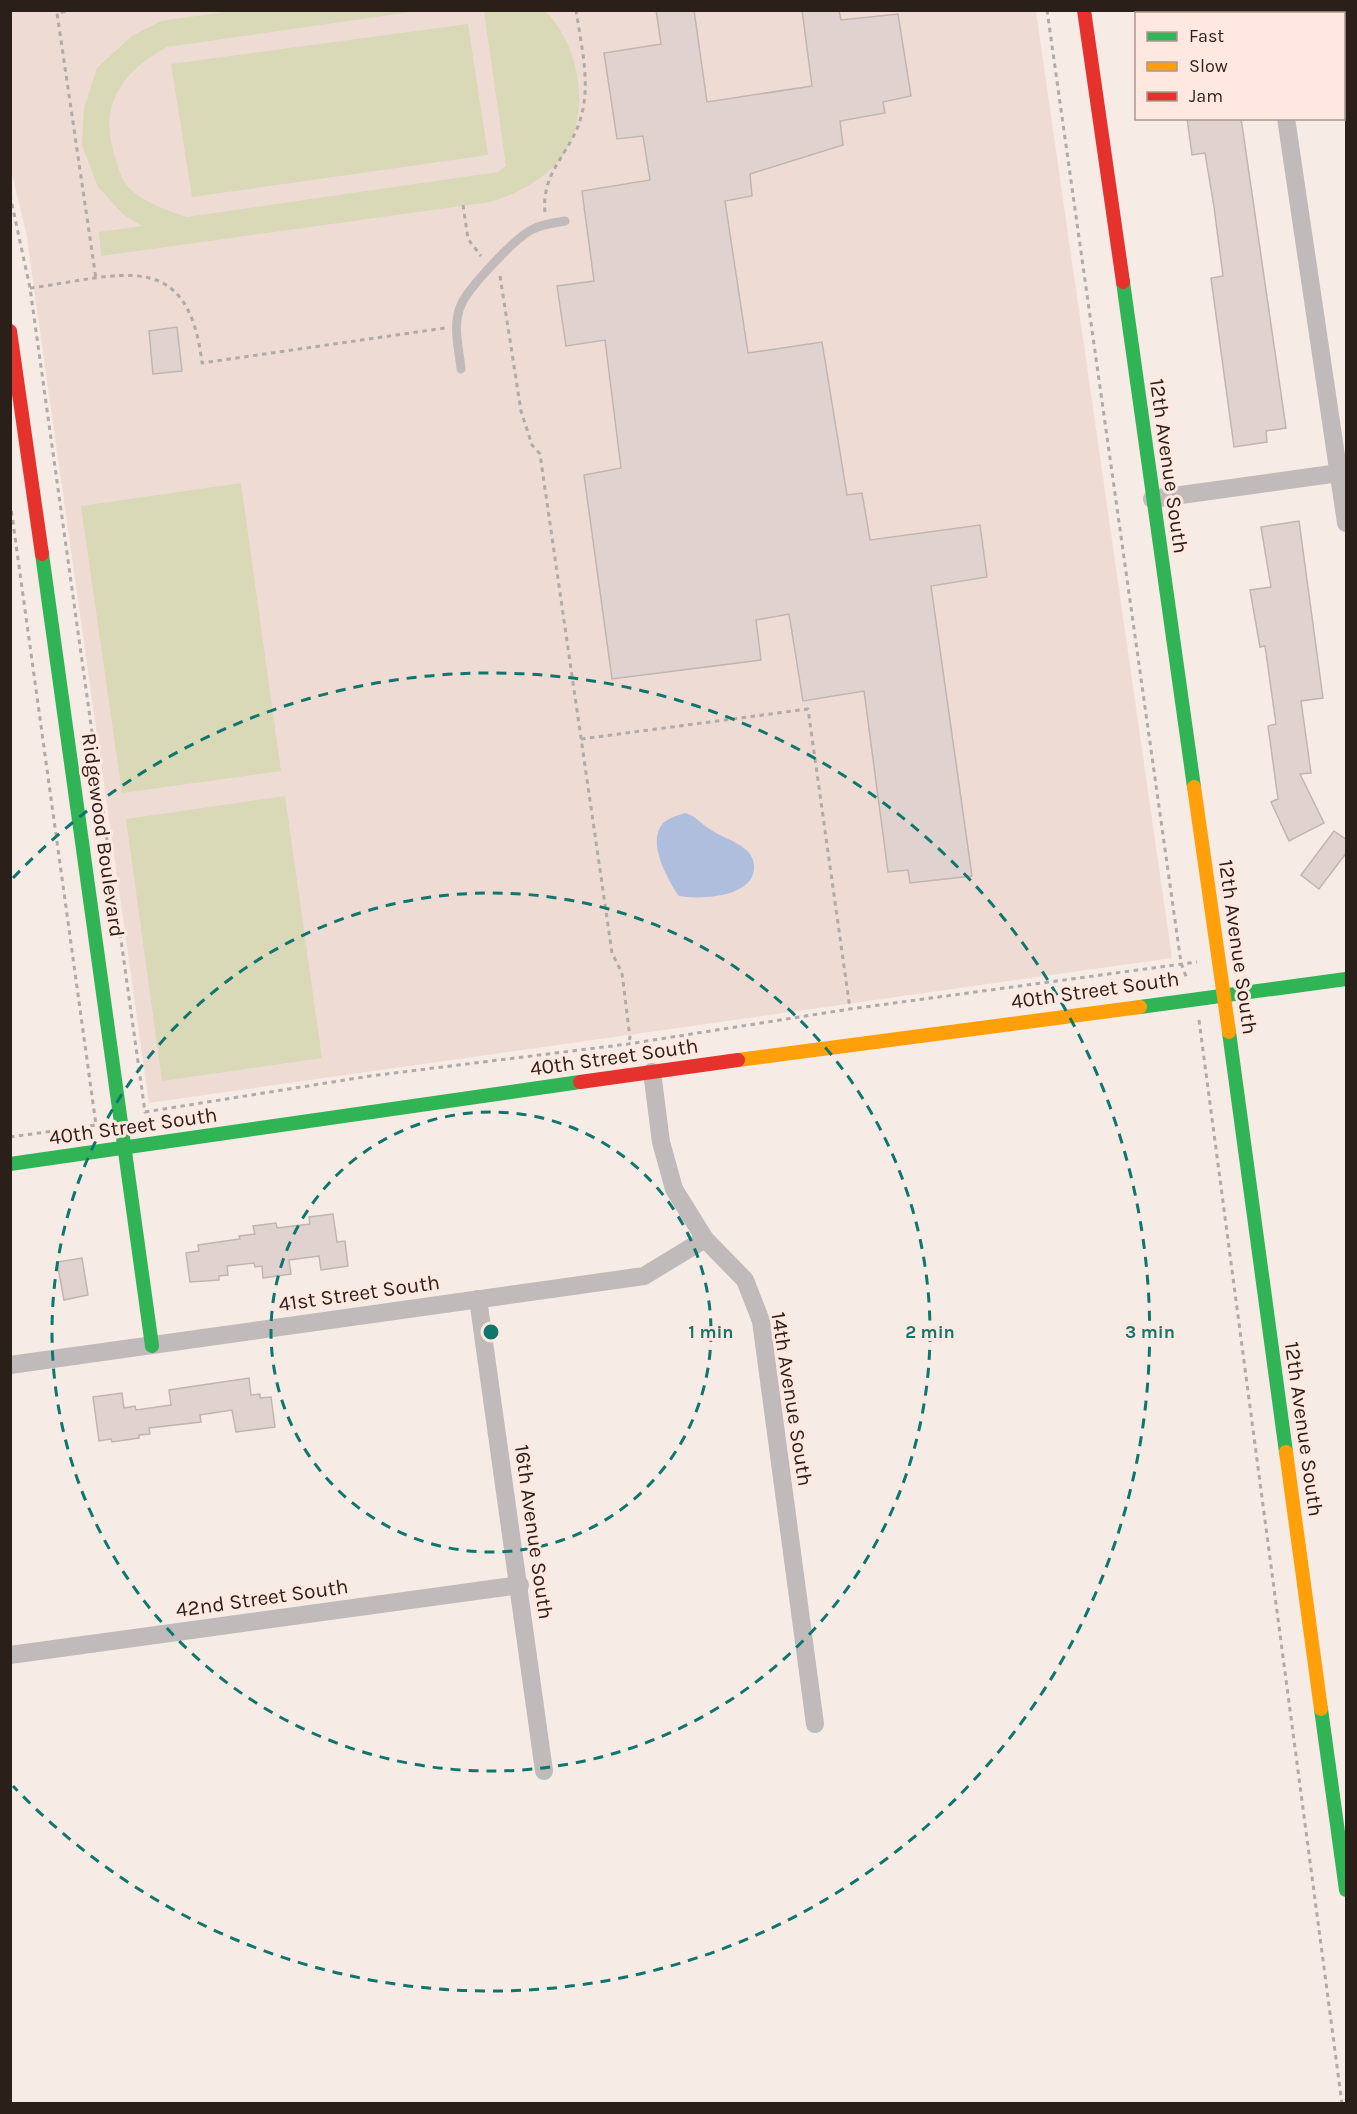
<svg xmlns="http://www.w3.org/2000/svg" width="1357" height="2114" viewBox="0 0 1357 2114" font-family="Karla,sans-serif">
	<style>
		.education { fill: #eedcd4 }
		.green { fill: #d9d8b7 }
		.water { fill: #b0bede }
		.building { fill: #e0d3cf; stroke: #c1b5b1; stroke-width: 1.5 }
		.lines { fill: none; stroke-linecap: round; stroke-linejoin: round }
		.path { stroke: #b0aaa9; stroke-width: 3; stroke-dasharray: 4.5 4.5; stroke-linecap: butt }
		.lane { stroke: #c0baba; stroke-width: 9 }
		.street { stroke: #c0baba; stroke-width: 18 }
		.fast { stroke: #30b455; stroke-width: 14 }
		.slow { stroke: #ff9f0a; stroke-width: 14 }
		.jam { stroke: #e5322d; stroke-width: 14 }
		.ring { fill: none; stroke: #0f766e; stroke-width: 3; stroke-dasharray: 10 8 }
		.labels { text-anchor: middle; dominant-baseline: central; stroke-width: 6; stroke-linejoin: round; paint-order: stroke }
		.street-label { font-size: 21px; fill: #2b1f19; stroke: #fee8df }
		.centre { fill: #0f766e; stroke: #fee8df; stroke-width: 3 }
		.ring-label { font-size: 18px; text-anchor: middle; font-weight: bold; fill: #0f766e; stroke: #fee8df; stroke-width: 6; stroke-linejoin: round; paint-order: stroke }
	</style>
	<rect width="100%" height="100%" fill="#f7ebe6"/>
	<!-- education -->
	<path class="education" d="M10,11H1036L1172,958L149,1103L26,232L11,170Z"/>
	<!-- green -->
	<g class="green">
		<path d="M232,11H418L167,47C121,72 97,107 116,160C118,166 120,175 124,181C136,200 166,210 187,217L498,172L506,166L484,11H545C583,48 594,126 554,166C536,184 514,195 490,202L101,256L99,232L142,226L124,215L98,187L82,145L84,108L97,68L132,36L161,21Z"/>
		<path d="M468,24L488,155L192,197L171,64Z"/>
		<path d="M241,483L281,771L122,793L81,506Z"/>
		<path d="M285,796L322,1058L162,1081L126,819Z"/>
	</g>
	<!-- water -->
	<path class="water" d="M685,813C696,816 699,822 708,828C719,836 734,840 745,849C751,853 755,862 754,869C752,897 701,900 679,896C668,881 648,844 661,826C666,818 677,816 685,813Z"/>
	<!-- building -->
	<g class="building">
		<path d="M656,10H694L707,102L812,86L802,10H839L841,20L898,14L911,96L883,102L885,113L840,121L843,145L750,174L752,196L725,201L748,353L822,342L847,495L862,493L870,540L980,525L987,577L931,586L972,876L910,883L908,870L888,872L864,691L803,701L789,614L756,620L761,660L612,679L584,475L621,468L605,340L566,346L557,286L594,281L582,191L650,180L643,136L617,139L604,53L661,44Z"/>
		<path d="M1187,118H1241L1286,428L1266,431L1267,442L1234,447L1211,278L1223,276L1214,207L1205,153L1192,155Z"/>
		<path d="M177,327L182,371L153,374L149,331Z"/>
		<path d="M1299,521L1323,698L1301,701L1311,773L1300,774L1324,823L1289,841L1271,802L1278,799L1268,726L1276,724L1265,646L1260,647L1250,590L1271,587L1261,527Z"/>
		<path d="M1334,831L1347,840V852L1319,889L1301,875Z"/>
		<path d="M333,1214L337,1242L345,1241L348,1266L321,1270L319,1256L289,1260L291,1274L263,1278L262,1266L255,1267L254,1263L227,1266L228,1275L219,1276V1280L190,1282L186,1253L199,1251L198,1245L240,1239L239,1236L255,1234L253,1226L276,1223L277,1228L310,1224L309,1217Z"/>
		<path d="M82,1258L88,1295L64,1300L57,1262Z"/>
		<path d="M249,1378L251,1395L260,1394V1398L271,1397L275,1427L236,1432L232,1410L200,1415L201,1422L149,1428L150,1434L139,1435V1438L112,1442L111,1439L99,1441L93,1397L122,1393L124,1408L135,1406L136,1410L171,1405L169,1390Z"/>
	</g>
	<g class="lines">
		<!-- path -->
		<g class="path">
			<path d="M74,10L57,13L96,279"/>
			<path d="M1047,10L1181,963L1187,979"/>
			<path d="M10,195L30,288L145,1112L370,1076L628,1044L850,1009L1197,962"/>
			<path d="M463,205L468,239L481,256"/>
			<path d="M545,212C541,171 572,152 581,117C591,83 581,45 576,10"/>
			<path d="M500,276L521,411L532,445L540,454L612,953L622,973L630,1038L628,1043"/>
			<path d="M30,288C118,277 188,244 202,363L445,328"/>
			<path d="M581,739L808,709L850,1009"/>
			<path d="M1199,1020L1342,2104"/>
			<path d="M10,1137L96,1125L11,508"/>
		</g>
		<!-- lane -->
		<path class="lane" d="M461,369C459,348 452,325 461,305C468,288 517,236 533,229C543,224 554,223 565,221"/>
		<!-- street -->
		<g class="street">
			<path d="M1270,10V14"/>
			<path d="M1286,118L1346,523"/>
			<path d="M1152,499L1346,472"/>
			<path d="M652,1072L661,1142L674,1189L705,1239L745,1280L761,1321L815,1724"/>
			<path d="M478,1299L544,1771"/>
			<path d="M10,1365L644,1276L705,1239"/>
			<path d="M10,1655L520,1585"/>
		</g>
		<!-- fast -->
		<g class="fast">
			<path d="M1123,282L1194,787"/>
			<path d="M42,554L152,1346"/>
			<path d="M1140,1007L1346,979"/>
			<path d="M1229,1032L1286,1452"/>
			<path d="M10,1164L580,1082"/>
			<path d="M1321,1709L1346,1890"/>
		</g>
		<!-- slow -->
		<g class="slow">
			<path d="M1194,787L1229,1032"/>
			<path d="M738,1060L1140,1007"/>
			<path d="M1286,1452L1321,1709"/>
		</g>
		<!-- jam -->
		<g class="jam">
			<path d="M1084,10L1123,282"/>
			<path d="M10,331L42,554"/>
			<path d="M580,1082L738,1060"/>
		</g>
	</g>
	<!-- distance rings -->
	<g class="ring">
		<circle cx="491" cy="1332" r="220"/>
		<circle cx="491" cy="1332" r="439"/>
		<path d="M13 878A659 659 0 1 1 13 1786"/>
	</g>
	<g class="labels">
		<!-- street labels -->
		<g class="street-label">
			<text transform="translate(1169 466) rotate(82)">12th Avenue South</text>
			<text transform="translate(103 835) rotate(82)">Ridgewood Boulevard</text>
			<text transform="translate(1238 947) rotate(82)">12th Avenue South</text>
			<text transform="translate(1095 990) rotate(-8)">40th Street South</text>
			<text transform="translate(614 1057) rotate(-8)">40th Street South</text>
			<text transform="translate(133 1126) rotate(-8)">40th Street South</text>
			<text transform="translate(359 1293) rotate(-8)">41st Street South</text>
			<text transform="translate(792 1399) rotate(81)">14th Avenue South</text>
			<text transform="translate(1304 1429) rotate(82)">12th Avenue South</text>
			<text transform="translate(534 1532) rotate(82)">16th Avenue South</text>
			<text transform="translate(262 1598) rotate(-8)">42nd Street South</text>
		</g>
	</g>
	<circle cx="491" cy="1332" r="9" class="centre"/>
	<g class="ring-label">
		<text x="711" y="1338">1 min</text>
		<text x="930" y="1338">2 min</text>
		<text x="1150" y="1338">3 min</text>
	</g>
	<!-- border -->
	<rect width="1357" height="2114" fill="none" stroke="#2b1f19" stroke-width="24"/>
	<!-- legend -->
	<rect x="1135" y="12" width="210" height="108" fill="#fee8df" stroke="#aa9890" stroke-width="1.5"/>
	<rect x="1147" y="32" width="30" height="9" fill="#30b455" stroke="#aa9890" stroke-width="1.5"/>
	<text x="1189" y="42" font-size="18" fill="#2b1f19">Fast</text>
	<rect x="1147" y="62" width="30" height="9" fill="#ff9f0a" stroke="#aa9890" stroke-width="1.5"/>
	<text x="1189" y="72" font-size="18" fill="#2b1f19">Slow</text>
	<rect x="1147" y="92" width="30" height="9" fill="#e5322d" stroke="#aa9890" stroke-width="1.5"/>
	<text x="1189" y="102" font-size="18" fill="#2b1f19">Jam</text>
</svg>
